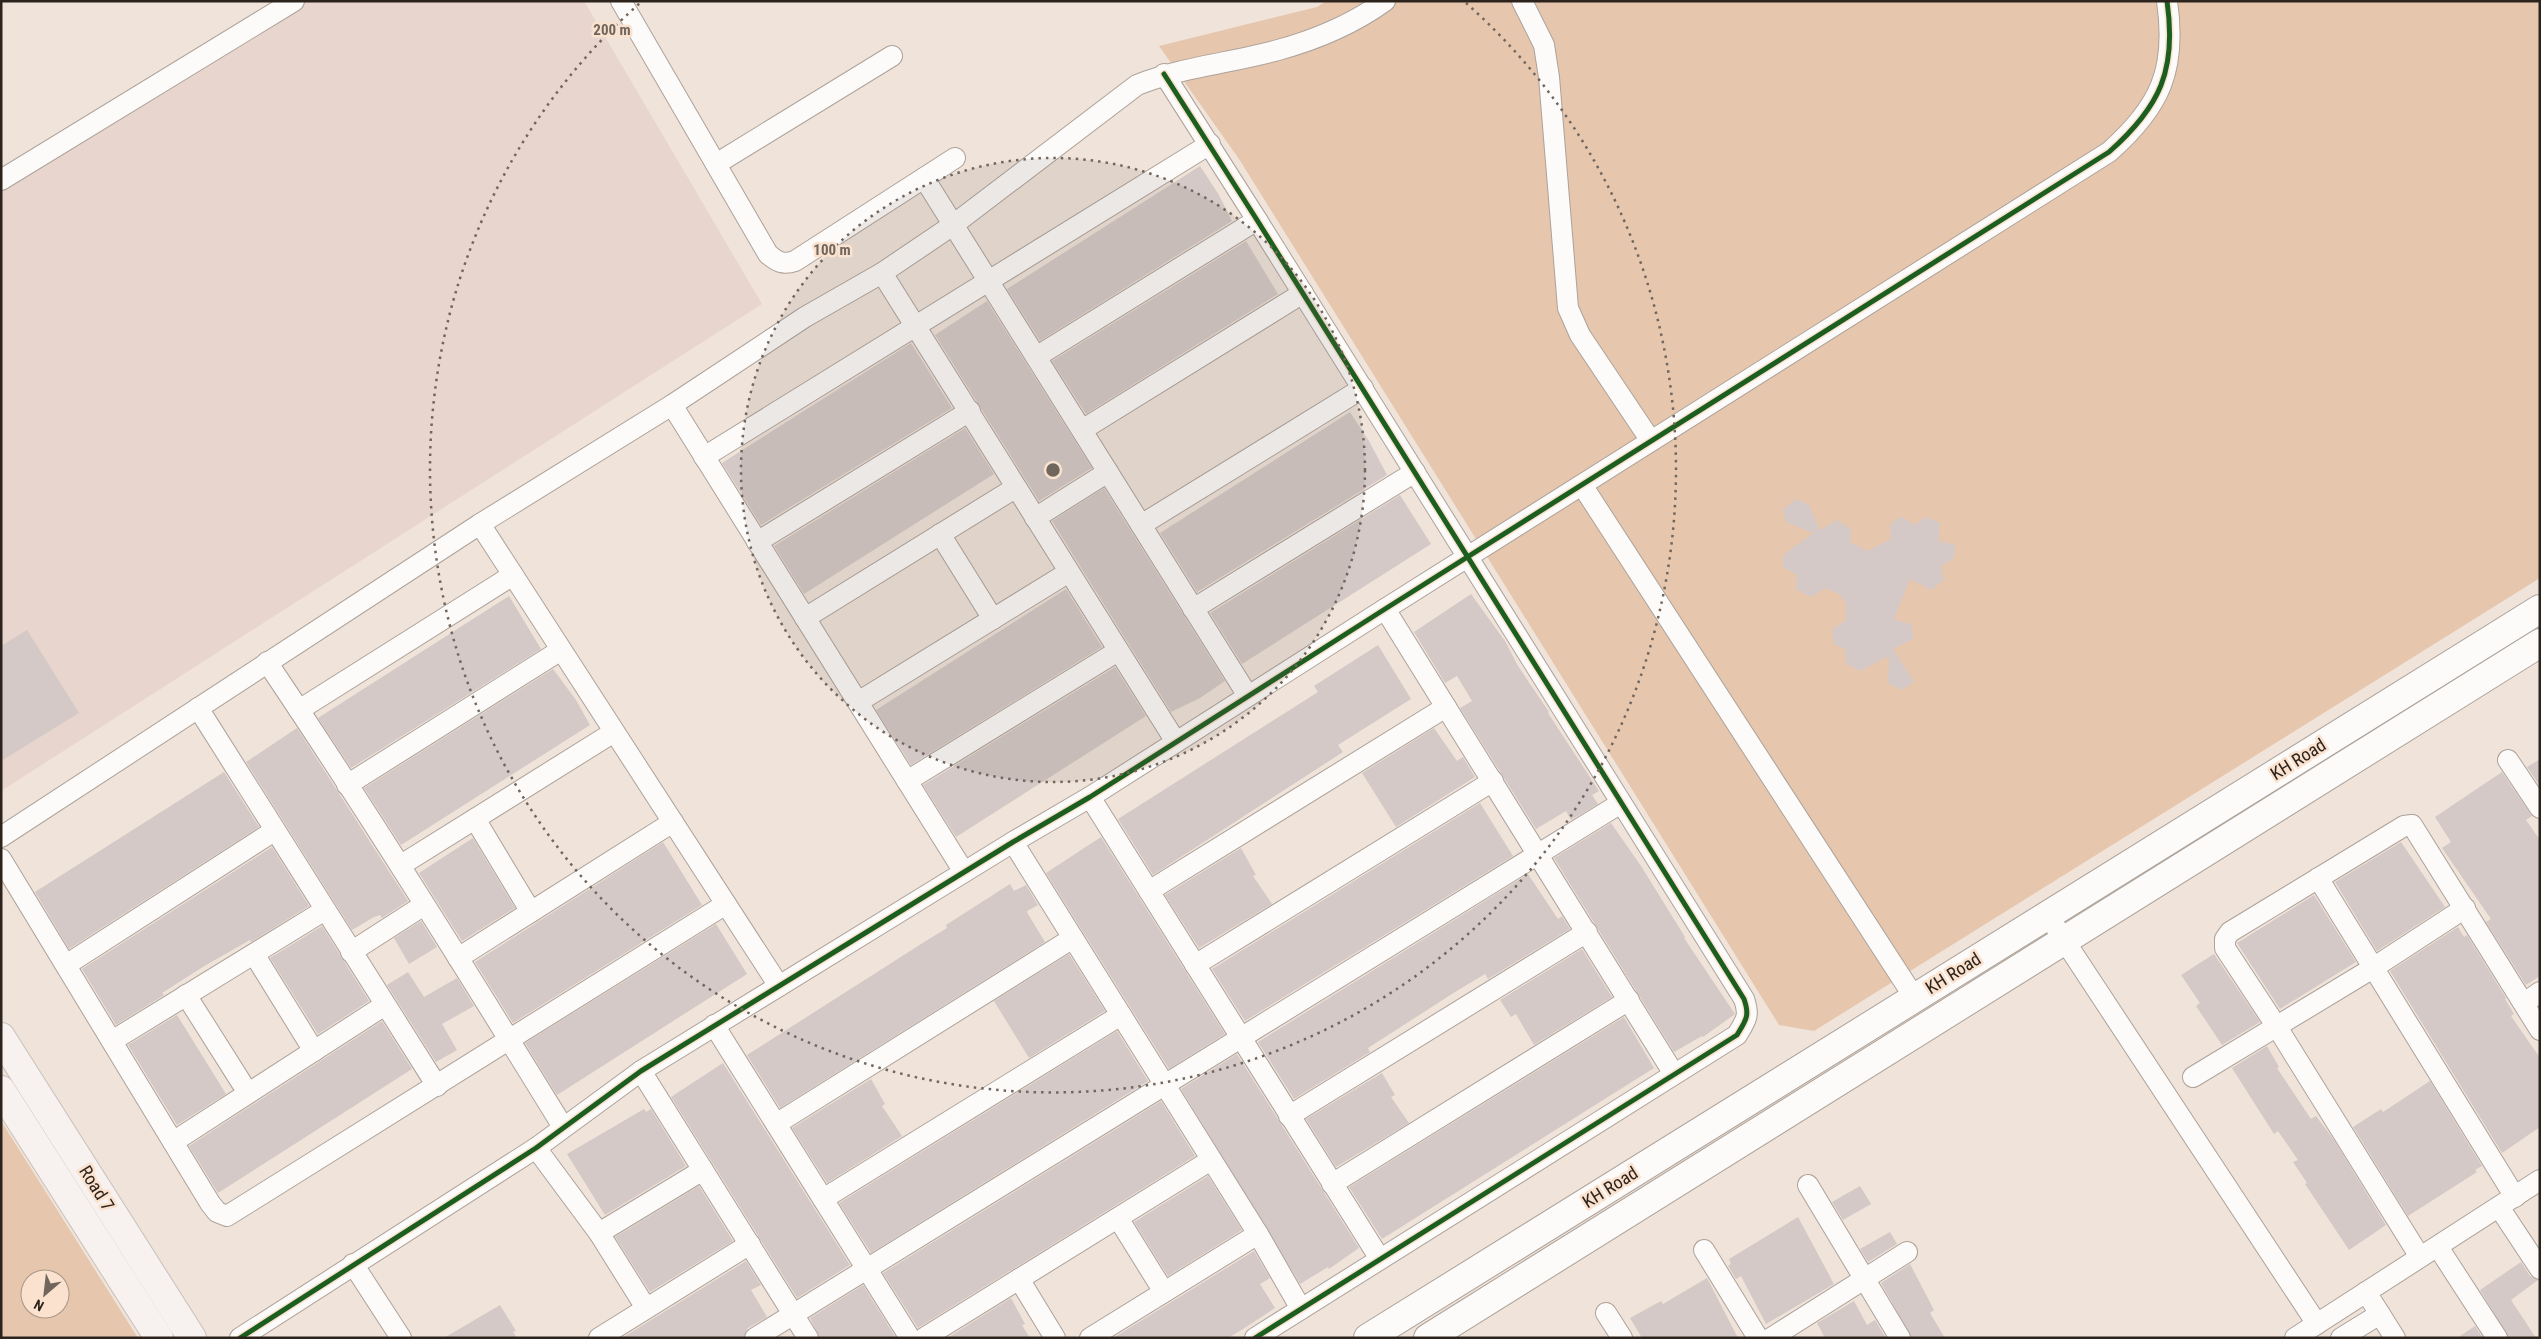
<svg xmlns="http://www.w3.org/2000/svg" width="2541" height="1339" viewBox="0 0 2541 1339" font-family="'Roboto Condensed',sans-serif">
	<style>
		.commercial { fill: #e8d5cd }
		.green { fill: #e6c7ae; fill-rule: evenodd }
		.building { fill: #d4c9c6 }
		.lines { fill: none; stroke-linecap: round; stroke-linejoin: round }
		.street-casing { stroke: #aca29a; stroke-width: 22 }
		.secondary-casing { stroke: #aca29a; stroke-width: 30 }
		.primary-casing { stroke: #c7c0bc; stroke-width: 30 }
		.street { stroke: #fdfbf9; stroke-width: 20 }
		.secondary { stroke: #fdfbf9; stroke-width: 28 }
		.primary { stroke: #f7f1ef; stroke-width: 28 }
		.cycleway-casing { stroke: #fae2cf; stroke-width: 8 }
		.cycleway { stroke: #1b5e20; stroke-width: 5 }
		.ring { fill: none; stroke: #71665e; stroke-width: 2.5; stroke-dasharray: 2.5 5 }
		.labels { text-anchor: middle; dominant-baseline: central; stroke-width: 5; stroke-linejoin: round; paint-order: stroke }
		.street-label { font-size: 18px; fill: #2c231c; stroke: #fae2cf }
		.centre { fill: #71665e; stroke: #fae2cf; stroke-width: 2.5 }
		.ring-label { font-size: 15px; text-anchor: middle; font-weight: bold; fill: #71665e; stroke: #fae2cf; stroke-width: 5; stroke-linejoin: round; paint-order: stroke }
	</style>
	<rect width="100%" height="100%" fill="#f0e3d9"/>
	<!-- commercial -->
	<path class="commercial" d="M301,1H584L762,304L1,791V172Z"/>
	<!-- green -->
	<g class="green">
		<path d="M1326,1H2540V578L1814,1031L1779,1025L1239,159L1159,46L1317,7Z"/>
		<path d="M1,1121L138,1338H1ZM30,1279H60V1309H30Z"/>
	</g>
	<!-- building -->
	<g class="building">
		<path d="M1200,166L1219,195L1232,221L1040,341L1007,289Z"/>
		<path d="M1246,241L1278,294L1086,414L1052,361Z"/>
		<path d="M987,301L1092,468L1039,501L935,335Z"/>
		<path d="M911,343L952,408L761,525L722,463Z"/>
		<path d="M1350,412L1369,441L1387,475L1197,592L1160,533Z"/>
		<path d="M965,428L994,474L804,594L774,546Z"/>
		<path d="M1104,488L1225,681L1200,698L1171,712L1052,521Z"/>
		<path d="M1400,495L1431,544L1242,664L1210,613Z"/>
		<path d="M1797,499L1809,505L1820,530L1837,520L1851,529L1850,542L1867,551L1891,539L1890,525L1901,516L1914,525L1926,517L1940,523L1939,541L1955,545L1954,558L1941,566L1944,580L1931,590L1910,579L1894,619L1912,625L1913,639L1893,649L1914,682L1902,690L1888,683L1889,656L1860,671L1846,664L1845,649L1834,644L1832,630L1846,620V603L1839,594L1825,588L1811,597L1796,589L1797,575L1783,567V555L1813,533L1786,522L1783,509Z"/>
		<path d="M1066,589L1102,647L911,765L876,710Z"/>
		<path d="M1471,594L1505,641L1518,666L1549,712L1548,713L1599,791L1592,795L1598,804L1571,820L1566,811L1536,829L1460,708L1472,701L1457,676L1445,683L1414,632Z"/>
		<path d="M509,596L541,649L351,768L318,718Z"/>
		<path d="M27,630L79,713L1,761V646Z"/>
		<path d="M1378,645L1411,699L1338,745L1343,752L1153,875L1118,819L1318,692L1314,686Z"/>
		<path d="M1115,667L1146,716L956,837L923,785Z"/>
		<path d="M553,669L576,700L590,725L401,845L364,788Z"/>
		<path d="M297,728L408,901L382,918L380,915L374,917L352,930L246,762Z"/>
		<path d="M1434,728L1457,761L1463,757L1475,777L1396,827L1362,773Z"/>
		<path d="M2540,759V786L2527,767Z"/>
		<path d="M224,772L259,827L69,949L35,892Z"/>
		<path d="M2502,772L2532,816L2526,820L2540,840V976L2526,985L2486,922L2491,919L2442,848L2451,842L2435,817Z"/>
		<path d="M1480,803L1513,856L1245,1021L1212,969Z"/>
		<path d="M1611,823L1641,866L1685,937L1684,938L1735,1014L1703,1037L1702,1036L1674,1052L1554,858Z"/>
		<path d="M1101,837L1225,1034L1169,1069L1046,873Z"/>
		<path d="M473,838L515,908L462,941L419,873Z"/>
		<path d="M663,842L702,905L513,1023L475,962Z"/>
		<path d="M2401,842L2445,907L2377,951L2335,882Z"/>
		<path d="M272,847L309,906L251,942L250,940L206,965L162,993L164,995L116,1025L82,969Z"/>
		<path d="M1241,848L1256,875L1253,876L1272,904L1199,948L1165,895Z"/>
		<path d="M1528,874L1558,919L1562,916L1570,929L1488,979L1485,974L1455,992L1368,1048L1370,1052L1294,1099L1258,1042Z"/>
		<path d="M1010,884L1014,891L1026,885L1038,905L1027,911L1028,914L1045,942L780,1108L747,1055L929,939L947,928L946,925Z"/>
		<path d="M2314,895L2356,962L2280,1009L2237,943Z"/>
		<path d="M421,921L437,947L409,964L394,938Z"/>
		<path d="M716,924L747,974L557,1095L525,1043Z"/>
		<path d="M322,926L369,1001L318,1034L270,958Z"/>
		<path d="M2458,927L2464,937L2467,935L2506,998L2505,999L2514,1014L2511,1016L2540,1058V1127L2502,1153L2390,971Z"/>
		<path d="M1582,949L1612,997L1534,1045L1516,1014L1511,1017L1500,1000Z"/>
		<path d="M1069,954L1105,1011L1029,1058L994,1001Z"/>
		<path d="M2214,954L2260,1022L2222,1045L2196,1006L2200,1003L2181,975Z"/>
		<path d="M408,972L424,997L457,978L474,1006L442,1024L457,1050L436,1062L387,985Z"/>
		<path d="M177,1015L226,1094L177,1125L128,1045Z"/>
		<path d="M1624,1017L1654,1068L1382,1239L1349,1187Z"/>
		<path d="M382,1021L412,1069L218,1193L189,1146Z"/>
		<path d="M1117,1031L1148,1081L871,1253L839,1203Z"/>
		<path d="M2267,1046L2279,1067L2277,1068L2311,1119L2316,1116L2334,1140L2386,1225L2349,1250L2305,1184L2307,1183L2293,1162L2298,1160L2278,1131L2274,1134L2232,1068Z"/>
		<path d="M1237,1054L1359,1248L1329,1269L1328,1267L1300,1284L1181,1089Z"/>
		<path d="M723,1063L850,1265L797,1298L671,1097Z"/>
		<path d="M1382,1073L1395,1095L1391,1097L1409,1123L1336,1167L1306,1119Z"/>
		<path d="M871,1079L885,1104L882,1106L902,1136L827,1183L792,1128Z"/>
		<path d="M2430,1081L2482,1166L2475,1170L2477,1172L2408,1216L2353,1127L2381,1109L2383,1112Z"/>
		<path d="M1161,1101L1195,1156L918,1328L883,1273Z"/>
		<path d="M644,1109L646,1112L651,1109L686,1166L605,1215L567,1154Z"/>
		<path d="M1208,1176L1242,1230L1168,1276L1134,1222Z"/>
		<path d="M699,1186L733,1241L650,1292L615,1237Z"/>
		<path d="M1860,1186L1871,1204L1843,1220L1832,1202Z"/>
		<path d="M1798,1217L1834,1284L1766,1324L1741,1276L1736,1279L1728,1266L1731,1264L1729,1259Z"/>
		<path d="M1890,1232L1897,1244L1868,1262L1860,1249Z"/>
		<path d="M1254,1251L1270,1278L1260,1284L1275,1308L1243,1329L1228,1338H1113Z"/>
		<path d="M746,1261L761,1285L751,1290L767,1317L748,1328L743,1338H622Z"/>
		<path d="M2521,1262L2530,1276L2538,1280L2511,1300L2536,1338H2509L2480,1290Z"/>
		<path d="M1910,1264L1934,1310L1930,1313L1945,1338H1912L1881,1283Z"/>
		<path d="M1707,1278L1738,1338H1642L1630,1318L1661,1301L1663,1304Z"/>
		<path d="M863,1285L896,1338H820L810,1318Z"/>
		<path d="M1011,1298L1025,1324L1022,1325L1030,1338H947Z"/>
		<path d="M1854,1301L1867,1325L1875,1320L1886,1338H1825L1817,1323Z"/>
		<path d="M500,1305L516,1331L513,1332L517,1338H444Z"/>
		<path d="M2475,1326L2483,1338H2457Z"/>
	</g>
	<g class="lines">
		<defs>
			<g id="street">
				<path d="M621,1L768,254C777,262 783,265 795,261L955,158"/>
				<path d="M1522,1L1544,45L1549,77L1568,308L1580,335L1651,441"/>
				<path d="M1164,74L1257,220L1744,999C1750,1016 1746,1020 1737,1035L1255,1338"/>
				<path d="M716,164L892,56"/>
				<path d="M924,178L1248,696"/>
				<path d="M1,180L294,1"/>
				<path d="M882,273L1176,742"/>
				<path d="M1036,357L1257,220"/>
				<path d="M672,405L964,872"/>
				<path d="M1082,430L1303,293"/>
				<path d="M704,457L1210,144"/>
				<path d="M1582,485L1914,997"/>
				<path d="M1035,518L1108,472"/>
				<path d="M480,524L779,986"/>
				<path d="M1141,525L1363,388"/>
				<path d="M940,534L993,619"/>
				<path d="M757,542L970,411"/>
				<path d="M1193,609L1415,472"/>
				<path d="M1385,609L1674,1074"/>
				<path d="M805,618L1015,488"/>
				<path d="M267,662C370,815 467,971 563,1127"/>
				<path d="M858,702L1069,572"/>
				<path d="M198,708L437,1086"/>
				<path d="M299,710L513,575"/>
				<path d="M2508,760L2540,808"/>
				<path d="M907,781L1118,651"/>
				<path d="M347,785L561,650"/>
				<path d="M1090,797L1380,1259"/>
				<path d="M475,819L531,912"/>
				<path d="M1,837L480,524L672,405L805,317L882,273L953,225L1137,85C1182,67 1231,63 1278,50C1315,40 1353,24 1385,1"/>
				<path d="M1013,842L1258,1234L1301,1309"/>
				<path d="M1,859L210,1203L217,1212L227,1216L726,904"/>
				<path d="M401,865L614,732"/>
				<path d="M2318,878L2515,1197"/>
				<path d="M1149,891L1446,707"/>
				<path d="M2047,914L2317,1324"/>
				<path d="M351,952L424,905"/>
				<path d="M254,954L314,1051"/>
				<path d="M458,958L673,822"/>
				<path d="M66,965L274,831"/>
				<path d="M1195,965L1493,781"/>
				<path d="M186,995L248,1093"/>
				<path d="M2524,1003L2540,992"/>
				<path d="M714,1025L910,1338"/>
				<path d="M112,1041L325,910"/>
				<path d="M641,1071L808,1338"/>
				<path d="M2193,1077L2373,968L2465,908"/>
				<path d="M1289,1116L1587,932"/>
				<path d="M776,1124L1073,938"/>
				<path d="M173,1142L385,1005"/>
				<path d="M536,1148L599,1233L646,1308"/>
				<path d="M1332,1184L1629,1000"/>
				<path d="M1808,1185L1900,1338"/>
				<path d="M823,1199L1121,1015"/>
				<path d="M2499,1207L2540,1269"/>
				<path d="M1118,1218L1164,1292"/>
				<path d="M599,1233L703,1170"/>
				<path d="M2438,1247L2497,1338"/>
				<path d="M1704,1250L1758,1338"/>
				<path d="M2420,1257L2277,1027L2225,948V939L2230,932L2404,826L2412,825L2540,1030"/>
				<path d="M353,1264L401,1338"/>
				<path d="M1019,1279L1055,1338"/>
				<path d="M2366,1292L2395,1338"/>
				<path d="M1606,1313L1622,1338"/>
				<path d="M240,1338L536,1148L641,1071L1013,842L1090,797L1385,609L2109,152C2160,107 2177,70 2167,1"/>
				<path d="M599,1338L750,1244"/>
				<path d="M755,1338L1621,803"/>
				<path d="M924,1338L1211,1160"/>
				<path d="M1090,1338L1258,1234"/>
				<path d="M1771,1338L1907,1252"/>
				<path d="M2295,1338L2540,1180"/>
				<path d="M2341,1338L2380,1314"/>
			</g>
			<g id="secondary">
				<path d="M1368,1338L2540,609"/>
				<path d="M1428,1338L2540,643"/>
			</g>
			<g id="primary">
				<path d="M1,1037L192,1338"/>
				<path d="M1,1090L159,1338"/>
			</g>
		</defs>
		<!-- street casing -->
		<use href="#street" class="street-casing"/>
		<!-- secondary casing -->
		<use href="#secondary" class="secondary-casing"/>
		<!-- primary casing -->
		<use href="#primary" class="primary-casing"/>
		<!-- street -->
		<use href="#street" class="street"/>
		<!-- secondary -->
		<use href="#secondary" class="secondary"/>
		<!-- primary -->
		<use href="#primary" class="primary"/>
		<defs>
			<g id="cycleway">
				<path d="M1164,74L1257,220L1744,999C1750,1016 1746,1020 1737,1035L1255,1338"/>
				<path d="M240,1338L536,1148L641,1071L1013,842L1090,797L1385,609L2109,152C2160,107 2177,70 2167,1"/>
			</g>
		</defs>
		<!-- cycleway casing -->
		<use href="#cycleway" class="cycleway-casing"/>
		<!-- cycleway -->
		<use href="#cycleway" class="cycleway"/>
	</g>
	<!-- distance rings -->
	<circle cx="1053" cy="470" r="312" fill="#71665e" fill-opacity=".12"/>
	<g class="ring">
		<circle cx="1053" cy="470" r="312"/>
		<path d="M1466 3A623 623 0 1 1 640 3"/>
	</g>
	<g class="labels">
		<!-- street labels -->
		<g class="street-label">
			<text transform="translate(2298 759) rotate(-32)">KH Road</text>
			<text transform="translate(1953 973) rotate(-32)">KH Road</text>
			<text transform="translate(1610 1187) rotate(-32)">KH Road</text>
			<text transform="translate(97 1188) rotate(58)">Road 7</text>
		</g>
	</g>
	<circle cx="1053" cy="470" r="8" class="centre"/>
	<g class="ring-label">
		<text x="612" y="35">200 m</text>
		<text x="832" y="255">100 m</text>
	</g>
	<!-- border -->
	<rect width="2541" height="1339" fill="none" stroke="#2c231c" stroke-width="5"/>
	<!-- north arrow -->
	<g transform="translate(45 1294) rotate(208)"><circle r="24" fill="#fae2cf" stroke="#a89687"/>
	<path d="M0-4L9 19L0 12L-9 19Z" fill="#71665e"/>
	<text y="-8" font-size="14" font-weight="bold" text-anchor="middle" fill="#2c231c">N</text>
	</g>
</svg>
